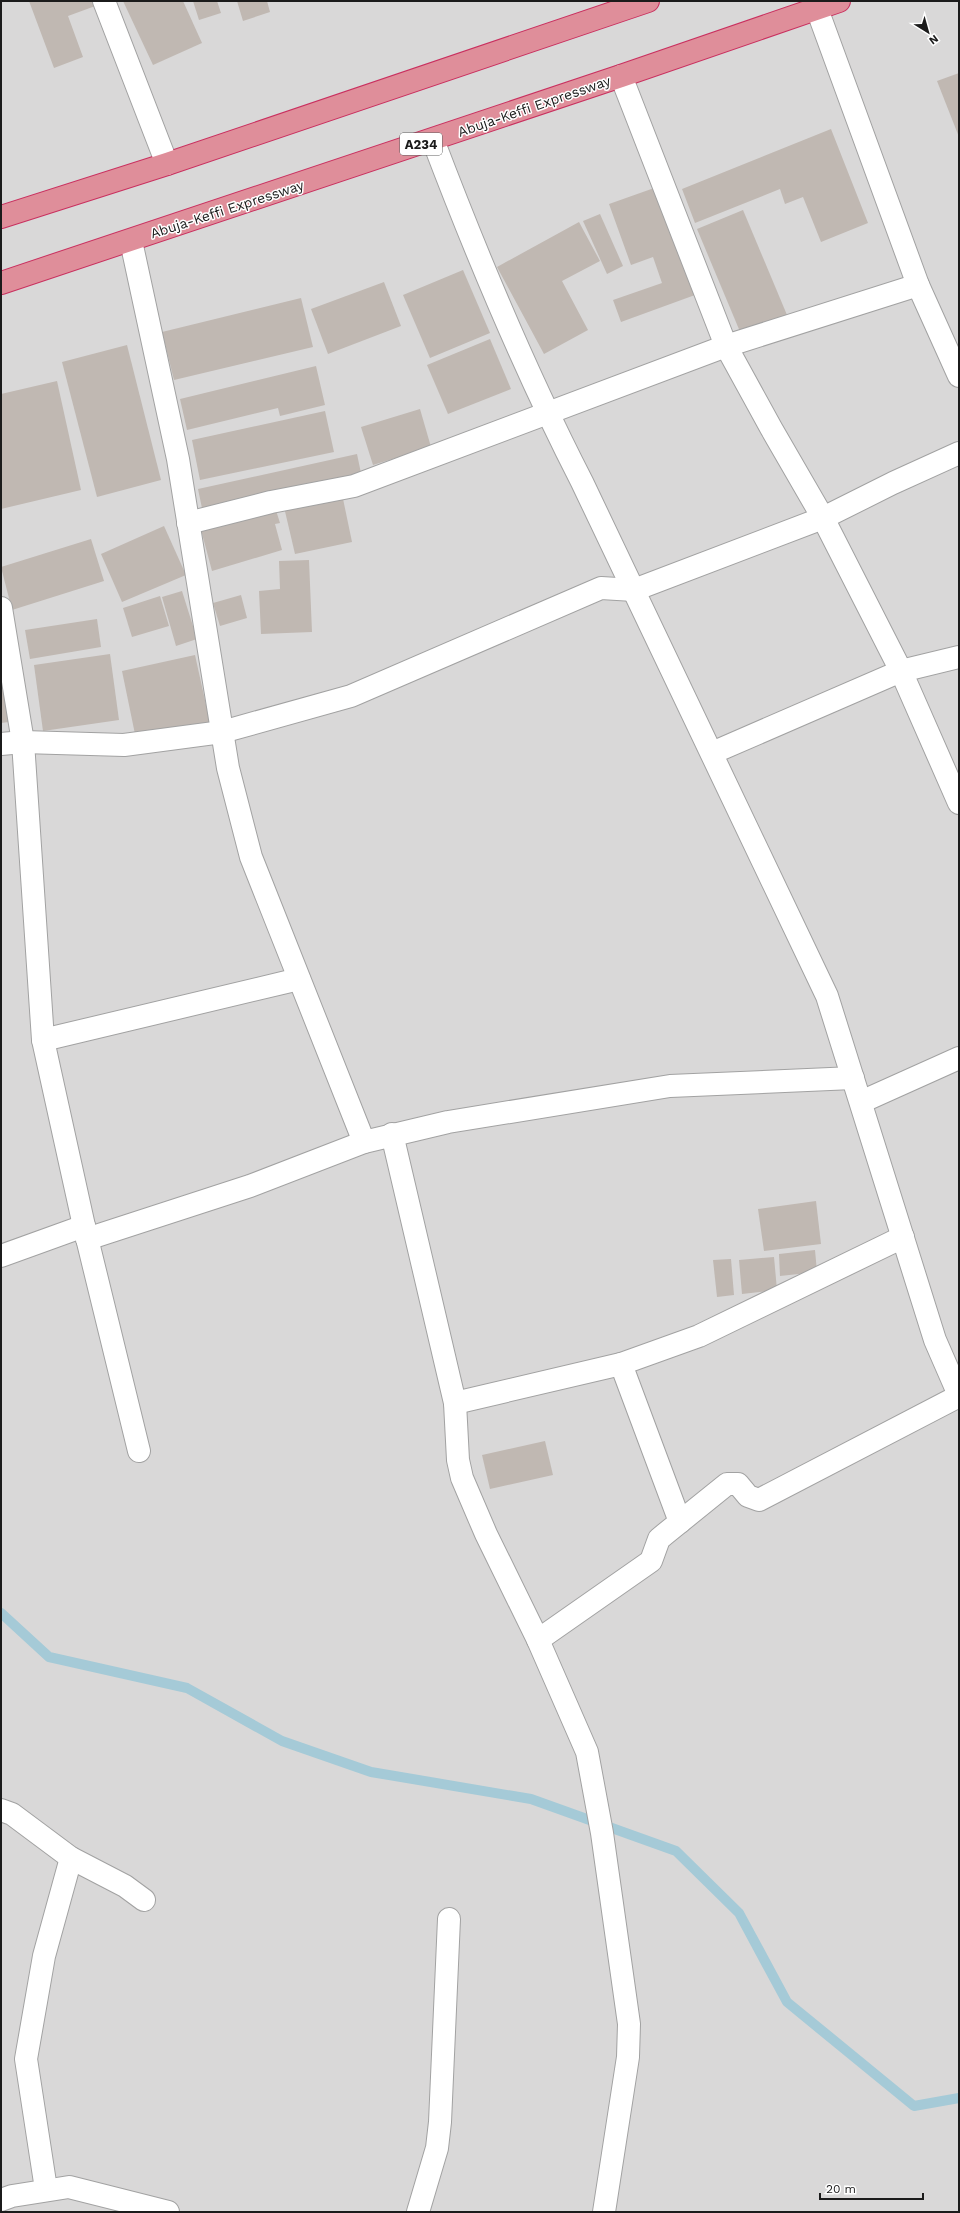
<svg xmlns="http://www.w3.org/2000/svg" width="960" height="2213" viewBox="0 0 960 2213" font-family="'Work Sans',sans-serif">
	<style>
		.residential { fill: #d9d8d8 }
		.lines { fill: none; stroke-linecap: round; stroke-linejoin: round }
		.stream { stroke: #a5cad7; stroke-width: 10 }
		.building { fill: #c0b8b2 }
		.minor-casing { stroke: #a2a2a2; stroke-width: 24 }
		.highway-casing { stroke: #c9305f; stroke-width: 24 }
		.minor { stroke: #fff; stroke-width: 22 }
		.highway { stroke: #df8e9a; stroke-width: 22 }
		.labels { text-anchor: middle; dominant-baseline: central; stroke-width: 3; stroke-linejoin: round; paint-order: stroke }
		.shield { fill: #fff; stroke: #5f5f5f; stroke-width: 1 }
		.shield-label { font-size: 13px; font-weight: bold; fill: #1b1b1b }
		.street-label { font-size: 14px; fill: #1b1b1b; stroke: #fff }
	</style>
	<rect width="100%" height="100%" fill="#ece9e2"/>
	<!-- residential -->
	<rect class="residential" x="1" y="1" width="958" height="2211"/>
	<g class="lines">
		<!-- stream -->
		<path class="stream" d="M1,1613L49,1657L187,1688L282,1741L371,1772L531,1799L676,1851L739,1913L787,2002L914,2106L959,2098"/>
	</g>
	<!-- building -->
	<g class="building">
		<path d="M29,1H96L98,5L68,16L83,57L54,68Z"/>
		<path d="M123,1H183L202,43L153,65Z"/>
		<path d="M193,1H217L221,13L199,20Z"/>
		<path d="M237,1H267L270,12L243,21Z"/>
		<path d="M959,73V137L937,81Z"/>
		<path d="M831,129L868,223L821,242L803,197L785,204L780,189L695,223L682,189Z"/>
		<path d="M657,187L695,295L621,322L613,300L662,283L653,257L631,265L609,204Z"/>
		<path d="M743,210L787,315L741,334L697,229Z"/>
		<path d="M600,214L623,266L607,274L583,221Z"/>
		<path d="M579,222L600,261L562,281L588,330L544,354L497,267Z"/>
		<path d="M463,270L490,333L430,358L403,295Z"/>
		<path d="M384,282L401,326L328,354L311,309Z"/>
		<path d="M301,298L313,347L174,380L162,332Z"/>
		<path d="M490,339L511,389L448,414L427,365Z"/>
		<path d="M127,345L161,480L97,497L62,362Z"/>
		<path d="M316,366L325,405L280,416L278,408L187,430L180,399Z"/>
		<path d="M57,381L81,490L1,509V394Z"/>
		<path d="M420,409L431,447L373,465L361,427Z"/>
		<path d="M325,411L334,452L200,480L192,440Z"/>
		<path d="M357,454L362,478L203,513L198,489Z"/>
		<path d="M342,494L352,542L295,554L284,507Z"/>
		<path d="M274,504L280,523L275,524L282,550L212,571L200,526Z"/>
		<path d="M164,526L186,575L122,602L101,554Z"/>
		<path d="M91,539L104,581L12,610L1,567Z"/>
		<path d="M309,560L312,632L261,634L259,591L280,589L279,561Z"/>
		<path d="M182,591L197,639L176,646L162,597Z"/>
		<path d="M241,595L247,618L220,626L213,603Z"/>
		<path d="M160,596L169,626L132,637L123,608Z"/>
		<path d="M97,619L101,647L30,659L25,630Z"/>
		<path d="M110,654L119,720L43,731L34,665Z"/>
		<path d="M195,655L210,723L136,739L122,671Z"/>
		<path d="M1,681L9,722L1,723Z"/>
		<path d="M816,1201L821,1244L764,1251L758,1209Z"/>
		<path d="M815,1250L817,1272L780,1276L779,1254Z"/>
		<path d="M774,1257L777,1290L742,1294L739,1260Z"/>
		<path d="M731,1259L734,1295L717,1297L713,1260Z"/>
		<path d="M545,1441L553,1475L490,1489L482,1455Z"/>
	</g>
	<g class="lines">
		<defs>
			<g id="minor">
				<path d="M104,1L167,164"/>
				<path d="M817,9L918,285L959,376"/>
				<path d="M621,76L726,346L771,428L823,518L901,671L959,803"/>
				<path d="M433,140C477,256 525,371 582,482L827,996L935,1340L959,1395"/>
				<path d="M131,241L178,459L228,768L251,857L364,1142"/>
				<path d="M188,523L271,502L354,486L726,346L918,285"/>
				<path d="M1,608L23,742L43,1040L84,1226L139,1451"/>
				<path d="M1,744L23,742L124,745L222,732L351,696L601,588L634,590L823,518L893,483L959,453"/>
				<path d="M712,753L901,671L959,657"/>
				<path d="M43,1040L299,979"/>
				<path d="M861,1102L959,1058"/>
				<path d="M392,1134L455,1403L458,1460L462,1478L486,1534L538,1640L587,1752L602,1833L629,2024L628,2057L604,2212"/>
				<path d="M87,1239L250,1186L364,1142L448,1122L670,1086L853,1078"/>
				<path d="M1,1256L84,1226"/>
				<path d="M621,1364L680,1522"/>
				<path d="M455,1403L621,1364L699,1336L903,1237"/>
				<path d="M538,1640L651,1561L659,1539L665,1534L727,1484H738L748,1496L759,1500L959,1396"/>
				<path d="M1,1810L12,1814L71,1858L125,1886L144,1900"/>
				<path d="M46,2189L26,2059L44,1956L71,1858"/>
				<path d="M1,2200L12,2196L69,2187L168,2212"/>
				<path d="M418,2212L437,2148L440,2122L449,1919"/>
			</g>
			<g id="highway">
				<path d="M1,217L167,164L648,1"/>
				<path d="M1,283L621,76L839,1"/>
			</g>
		</defs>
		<!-- minor casing -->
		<use href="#minor" class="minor-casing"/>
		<!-- highway casing -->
		<use href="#highway" class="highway-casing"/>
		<!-- minor -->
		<use href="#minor" class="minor"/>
		<!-- highway -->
		<use href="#highway" class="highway"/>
	</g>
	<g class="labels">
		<!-- shield labels -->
		<rect class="shield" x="400" y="133" width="42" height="22" rx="3"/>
		<g class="shield-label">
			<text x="421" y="144">A234</text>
		</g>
		<!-- street labels -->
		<g class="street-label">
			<text transform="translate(534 106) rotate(-19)">Abuja-Keffi Expressway</text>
			<text transform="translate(227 209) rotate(-18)">Abuja-Keffi Expressway</text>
		</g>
	</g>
	<!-- border -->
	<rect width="960" height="2213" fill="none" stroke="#1b1b1b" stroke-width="4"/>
	<!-- north arrow -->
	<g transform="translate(928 32) rotate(143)" stroke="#ffffff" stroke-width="3" paint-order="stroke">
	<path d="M0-3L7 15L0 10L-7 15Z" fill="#1b1b1b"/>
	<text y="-6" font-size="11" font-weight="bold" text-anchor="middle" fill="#1b1b1b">N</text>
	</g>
	<!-- scale -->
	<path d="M820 2193v6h103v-6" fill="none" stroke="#1b1b1b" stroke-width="2"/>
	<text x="826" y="2193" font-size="12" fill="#1b1b1b" stroke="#ffffff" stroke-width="3" paint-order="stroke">20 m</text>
</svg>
